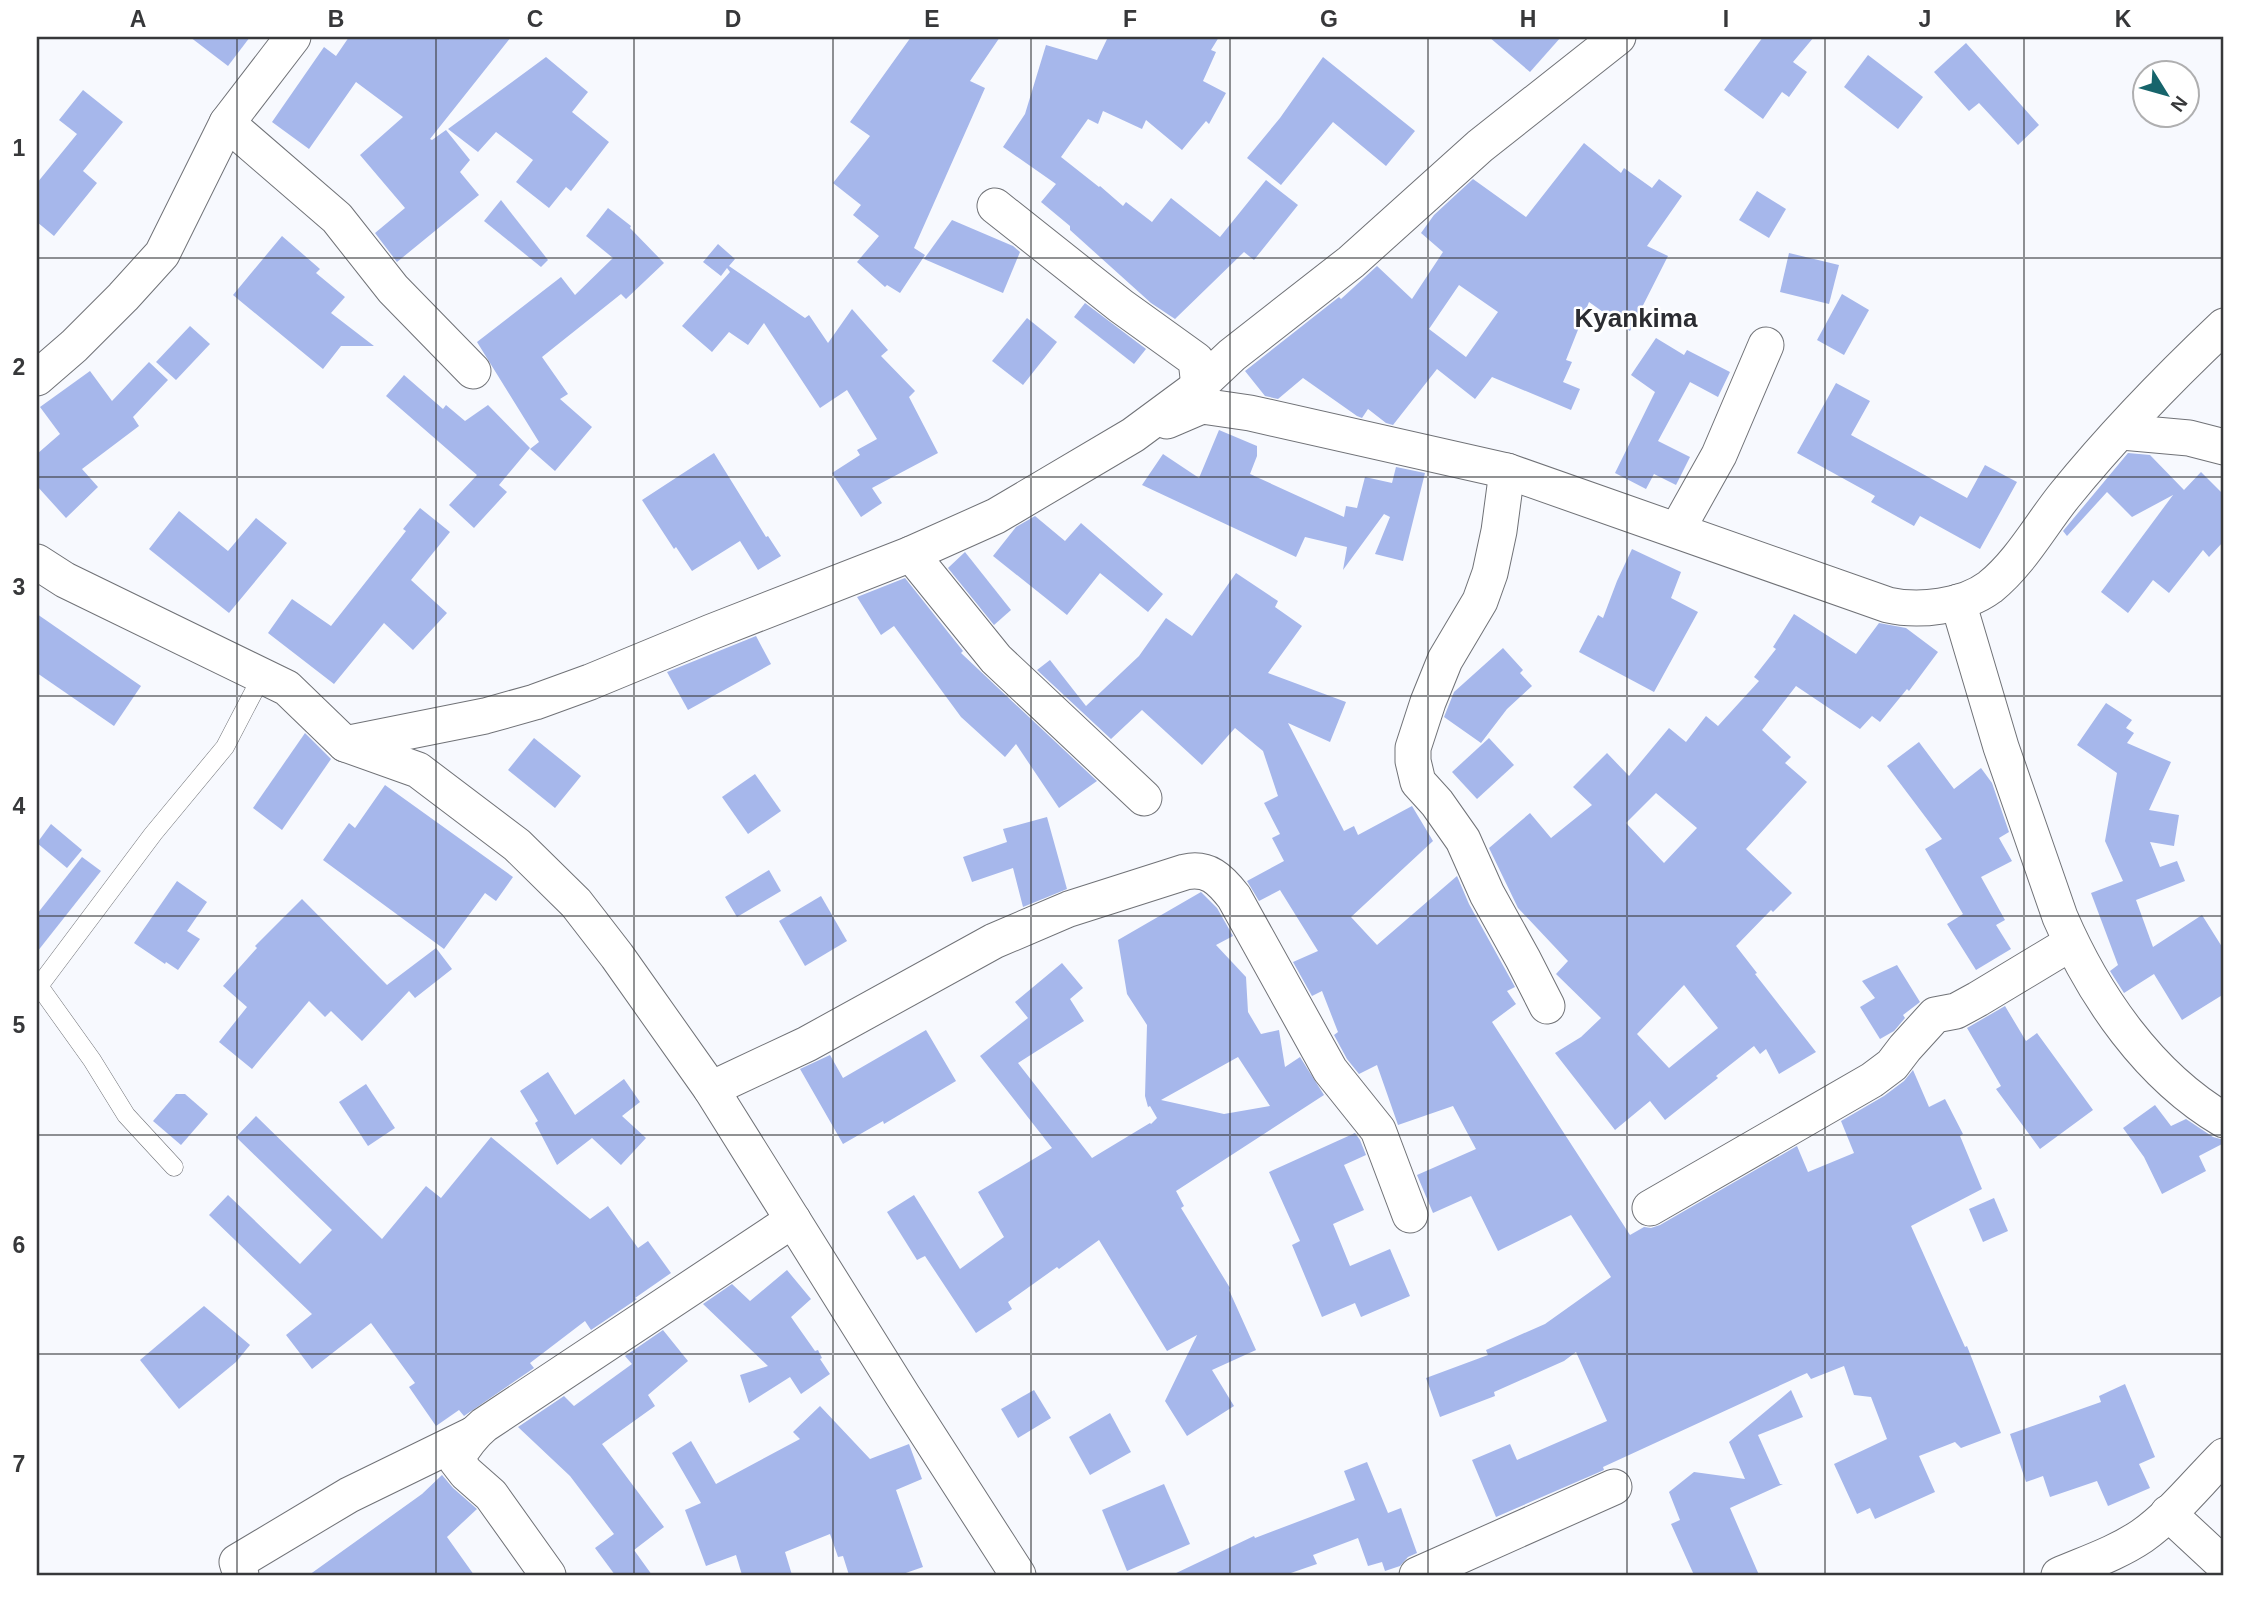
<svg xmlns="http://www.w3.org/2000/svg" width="2261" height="1612" viewBox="0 0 2261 1612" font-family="Arial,sans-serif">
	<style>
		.building { fill: #a6b7eb; fill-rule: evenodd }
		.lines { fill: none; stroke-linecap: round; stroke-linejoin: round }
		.service-casing { stroke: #707277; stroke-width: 19 }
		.minor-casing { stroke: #707277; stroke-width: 37 }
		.service { stroke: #fff; stroke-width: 18 }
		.minor { stroke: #fff; stroke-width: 35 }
		.grid { fill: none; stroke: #37383a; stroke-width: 2; stroke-opacity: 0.55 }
		.labels { text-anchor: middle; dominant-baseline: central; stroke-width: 5; stroke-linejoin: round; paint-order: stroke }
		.quarter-label { font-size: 26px; font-weight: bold; fill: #2c2d32; stroke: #fff }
		.neatline { fill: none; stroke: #37383a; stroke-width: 2.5 }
		.grid-label { font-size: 23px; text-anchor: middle; font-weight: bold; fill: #37383a }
	</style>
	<rect width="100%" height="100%" fill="#f7f9fe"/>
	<!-- building -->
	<g class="building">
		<path d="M190,37H250L228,66Z"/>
		<path d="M349,37H511L430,139L432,140L446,130L470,160L460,172L479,195L397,262L375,233L405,208L360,155L403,117L356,82L309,149L272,122L324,47L336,56Z"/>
		<path d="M911,37H1000L970,81L985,88L914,248L925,255L900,293L887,285L885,287L857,262L879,236L853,215L861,205L833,183L870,136L850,122Z"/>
		<path d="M1108,37H1219L1211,50L1216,52L1203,81L1226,93L1209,124L1206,121L1182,150L1146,120L1142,129L1103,111L1098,124L1088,119L1061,157L1099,187L1100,186L1123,206L1126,202L1152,222L1171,198L1220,237L1266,180L1298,205L1254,260L1244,252L1175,319L1151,303L1070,230V226L1041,202L1056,184L1003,147L1025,114L1046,45L1097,60Z"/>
		<path d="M1489,37H1561L1530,72Z"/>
		<path d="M1763,37H1814L1793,62L1807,72L1789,97L1782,92L1763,119L1724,90Z"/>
		<path d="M1966,43L2039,125L2018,145L1979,103L1969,111L1934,72Z"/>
		<path d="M1868,55L1923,97L1898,129L1844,87Z"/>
		<path d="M546,57L588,92L572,112L609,142L571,191L566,187L549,208L516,182L533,160L496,132L478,152L448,129Z"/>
		<path d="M1323,57L1415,131L1386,166L1333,122L1281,185L1247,158L1280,118Z"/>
		<path d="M83,90L123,122L83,171L97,183L54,236L37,222V183L77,134L59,120Z"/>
		<path d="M1584,143L1621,173L1624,168L1652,188L1659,179L1682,196L1647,246L1668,256L1630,331L1589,302L1566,360L1572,362L1563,382L1580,389L1571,410L1492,377L1475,399L1437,369L1393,425L1386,423L1368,409L1362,418L1357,416L1303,378L1278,399L1265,396L1245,371L1339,297L1341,299L1377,266L1412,299L1443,252L1421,233L1434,215L1473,179L1526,217ZM1459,285L1498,312L1466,357L1429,329Z"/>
		<path d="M1757,191L1786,209L1769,238L1739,220Z"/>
		<path d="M501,200L548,260L541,267L484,221Z"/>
		<path d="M608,208L631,226L630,228L664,263L626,299L621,294L542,357L568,394L560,399L592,427L555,471L530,449L539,442L477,342L561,277L575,295L613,258L586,236Z"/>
		<path d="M952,220L1013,246L1020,252L1003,293L924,259Z"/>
		<path d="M282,236L320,269L316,273L345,297L331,313L374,346H341L323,369L233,295Z"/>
		<path d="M718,244L735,259L729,266L805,318L809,315L828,343L852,309L888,350L881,356L915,391L909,397L938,453L872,488L882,503L861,517L832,473L860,455L857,450L877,439L847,390L820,408L764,323L748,345L729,332L712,352L682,326L730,272L727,268L721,276L703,262Z"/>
		<path d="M1789,253L1839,265L1829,304L1780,292Z"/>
		<path d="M1842,294L1869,310L1844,355L1817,340Z"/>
		<path d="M1085,303L1146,349L1134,364L1074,317Z"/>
		<path d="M1027,318L1057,342L1023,385L992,361Z"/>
		<path d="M190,326L210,344L176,380L156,362Z"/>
		<path d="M1656,338L1684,355L1687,350L1730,372L1718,397L1690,382L1658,441L1690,457L1676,485L1654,474L1646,489L1615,473L1655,392L1631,375Z"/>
		<path d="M149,362L168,380L133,417L139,426L82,469L98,487L66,518L37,486V454L60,434L40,407L90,371L112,401Z"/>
		<path d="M404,375L443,409L446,405L465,421L488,405L530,448L499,485L507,492L474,528L449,505L477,475L386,396Z"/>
		<path d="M1836,383L1870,401L1851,435L1967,498L1985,465L2017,482L1980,549L1920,516L1914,526L1871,502L1875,496L1797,453Z"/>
		<path d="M1219,430L1257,446V456L1250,474L1344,517L1346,506L1357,508L1365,477L1392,483L1396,467L1425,473L1403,561L1375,554L1390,517L1384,514L1343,570L1347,547L1305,537L1296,557L1142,485L1163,454L1199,478Z"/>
		<path d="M714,453L766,537L768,536L781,556L758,570L740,541L692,571L676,547L674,549L642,500Z"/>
		<path d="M2128,453L2150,455L2184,490L2201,472L2224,495V541L2209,557L2203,550L2169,593L2153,580L2128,613L2101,592L2173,495L2132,517L2107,492L2067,536L2063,531Z"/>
		<path d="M420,508L450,532L411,580L447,613L413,650L384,623L334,684L268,633L292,599L331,626L406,531L403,529Z"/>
		<path d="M179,511L228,551L256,518L287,543L229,613L149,549Z"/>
		<path d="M1035,516L1065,541L1081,523L1163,594L1148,612L1100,573L1067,615L993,556L1016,527Z"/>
		<path d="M1632,549L1681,572L1671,598L1698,612L1654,692L1579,652L1598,615L1603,618L1617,581Z"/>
		<path d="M965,552L1011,610L994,625L948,568Z"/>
		<path d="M1236,573L1278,601L1275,607L1302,626L1268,673L1346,702L1330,742L1288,723L1344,831L1354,826L1358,835L1412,806L1433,841L1351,917L1377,945L1457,876L1469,904L1515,987L1507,991L1516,1004L1492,1022L1630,1235L1644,1227L1651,1228L1660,1225L1797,1146L1808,1172L1854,1153L1841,1121L1884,1096L1904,1081L1913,1070L1929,1107L1945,1099L1963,1134L1960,1136L1982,1189L1911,1226L1965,1347L1967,1346L2001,1433L1961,1448L1955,1442L1919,1456L1935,1492L1875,1519L1870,1508L1857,1514L1834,1464L1887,1439L1871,1397L1854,1395L1844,1366L1811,1379L1807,1373L1603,1467L1604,1470L1496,1517L1472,1460L1510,1444L1517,1460L1607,1421L1576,1352L1564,1361L1494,1392L1495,1396L1440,1417L1426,1378L1488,1355L1486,1350L1545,1324L1611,1277L1571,1215L1498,1251L1471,1196L1433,1213L1417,1175L1476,1149L1453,1106L1398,1125L1377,1065L1359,1074L1347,1059L1334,1035L1338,1032L1322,991L1312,996L1293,962L1318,951L1280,890L1259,901L1247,881L1284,861L1272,838L1280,834L1264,803L1278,796L1263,751L1235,728L1202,765L1142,710L1111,739L1037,670L1050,660L1086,706L1139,656L1166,618L1192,636Z"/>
		<path d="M905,578L963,651L961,653L1097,781L1059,808L1016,744L1005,757L961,717L894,626L881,635L857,597Z"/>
		<path d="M37,614L141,686L114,726L37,673Z"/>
		<path d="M1794,614L1856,654L1879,623L1906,628L1938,652L1909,691L1907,689L1880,722L1872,716L1860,729L1796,686L1762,730L1791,757L1785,763L1807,782L1746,849L1792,893L1773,912L1771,910L1736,946L1757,973L1755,974L1816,1052L1779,1074L1766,1049L1760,1054L1754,1046L1716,1076L1718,1078L1665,1120L1650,1101L1615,1130L1555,1053L1581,1037L1601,1018L1556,974L1568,961L1518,908L1489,848L1530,813L1551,838L1592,805L1573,787L1607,753L1629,776L1669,728L1686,742L1706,716L1718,726L1759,681L1754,677L1776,649L1773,647ZM1656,793L1697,828L1664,863L1626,823ZM1684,985L1718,1028L1669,1068L1637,1034Z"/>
		<path d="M756,636L771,664L688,710L667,672Z"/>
		<path d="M1503,648L1523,670L1520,673L1532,686L1507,709L1481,743L1444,717L1454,692Z"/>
		<path d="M2106,703L2132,720L2126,728L2134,733L2127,743L2171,762L2149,810L2179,815L2174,846L2150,842L2160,867L2177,861L2185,881L2136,900L2153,947L2202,915L2224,950V994L2182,1020L2154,974L2124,993L2110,971L2118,965L2091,893L2123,881L2105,841L2117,773L2077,745Z"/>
		<path d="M305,733L331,759L282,830L253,808Z"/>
		<path d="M534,738L581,776L555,808L508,770Z"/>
		<path d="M1489,738L1514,765L1477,799L1452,772Z"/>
		<path d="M1919,742L1954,789L1981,768L1992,783L2009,832L1999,838L2012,861L1981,877L2005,920L1996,925L2011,949L1976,970L1947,924L1963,914L1925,849L1942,839L1887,766Z"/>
		<path d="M755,774L781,811L748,834L722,797Z"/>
		<path d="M385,785L513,877L496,901L485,893L444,949L323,860L349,823L355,828Z"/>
		<path d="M1047,817L1067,889L1023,907L1013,868L972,882L963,857L1007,842L1003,829Z"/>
		<path d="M51,824L82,850L67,868L37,843Z"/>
		<path d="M82,857L101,871L37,952V914Z"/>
		<path d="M769,870L781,891L737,917L725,897Z"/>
		<path d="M177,881L207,902L187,931L200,939L178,970L166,962L165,964L134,943Z"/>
		<path d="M1201,892L1217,908L1233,936L1216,945L1246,977L1248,1012L1261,1034L1279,1030L1285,1067L1300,1057L1324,1095L1176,1191L1184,1206L1181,1208L1230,1288L1229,1290L1256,1350L1212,1370L1234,1406L1187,1436L1165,1401L1197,1335L1167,1351L1099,1240L1059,1269L1057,1267L1008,1302L1012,1309L976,1333L925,1256L917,1260L887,1212L914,1195L960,1269L1004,1237L978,1192L1052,1148L980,1056L1028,1018L1015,1002L1062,963L1083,988L1070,999L1084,1021L1018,1063L1092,1158L1150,1123L1151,1124L1157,1118L1150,1106L1148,1107L1145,1096L1147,1025L1127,994L1118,940ZM1238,1057L1270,1106L1224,1114L1161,1100Z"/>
		<path d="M821,896L847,941L805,966L779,921Z"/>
		<path d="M302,899L387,985L436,948L452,969L415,998L409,991L362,1041L331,1011L325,1017L309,1001L252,1069L219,1042L247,1007L223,986L257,948L255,946Z"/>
		<path d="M1897,965L1920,1002L1903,1015L1905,1018L1894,1031L1880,1039L1860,1007L1875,998L1862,981Z"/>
		<path d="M2005,1006L2026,1041L2037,1033L2093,1110L2040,1149L1996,1089L2001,1086L1967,1028Z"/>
		<path d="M926,1030L956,1081L884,1124L883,1121L843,1144L800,1069L830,1055L843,1078Z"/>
		<path d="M548,1072L575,1115L624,1079L640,1102L622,1116L646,1138L621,1165L592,1138L557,1165L535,1123L538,1121L520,1091Z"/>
		<path d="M366,1084L395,1128L368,1146L339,1102Z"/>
		<path d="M176,1094H185L208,1114L181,1145L153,1121Z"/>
		<path d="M2155,1105L2171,1126L2186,1119L2213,1137L2224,1140V1143L2199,1156L2206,1171L2162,1194L2144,1157L2123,1128Z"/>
		<path d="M256,1116L382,1239L426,1186L441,1198L491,1137L590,1219L608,1206L638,1248L648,1241L671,1273L635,1298L637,1299L591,1330L585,1321L530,1363L534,1368L464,1416L459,1410L436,1426L409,1387L415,1383L371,1323L312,1369L286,1335L312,1314L209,1215L228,1195L300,1264L332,1230L236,1137Z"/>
		<path d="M1355,1133L1360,1140L1366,1155L1344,1165L1364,1210L1333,1224L1350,1266L1390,1249L1410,1296L1361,1317L1355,1303L1322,1317L1292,1245L1300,1241L1269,1172Z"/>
		<path d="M1994,1198L2008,1231L1983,1242L1969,1209Z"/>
		<path d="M787,1270L811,1299L791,1317L815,1351L818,1350L822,1358L820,1359L830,1374L801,1394L790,1377L749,1403L740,1375L768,1366L703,1304L732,1284L750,1301Z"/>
		<path d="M204,1306L250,1345L236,1362L179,1409L140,1360Z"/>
		<path d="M663,1330L688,1361L648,1395L655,1406L602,1444L664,1527L634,1550L652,1575H615L595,1548L614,1534L570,1476L518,1427L564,1396L574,1406L632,1364L625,1356Z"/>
		<path d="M2125,1384L2155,1457L2139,1464L2150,1488L2108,1506L2097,1481L2050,1497L2043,1476L2026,1482L2010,1434L2101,1402L2099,1396Z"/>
		<path d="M1034,1390L1051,1418L1018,1438L1001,1409Z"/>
		<path d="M1791,1390L1803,1417L1758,1435L1780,1484H1783L1730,1508L1759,1575H1694L1671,1524L1680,1520L1669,1492L1694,1472L1745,1479L1729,1442Z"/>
		<path d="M820,1406L870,1459L909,1444L922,1479L896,1490L923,1567L900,1575H849L843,1556L838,1557L830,1534L785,1552L792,1575H742L736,1555L706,1566L685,1510L701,1503L672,1453L691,1441L716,1484L800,1439L793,1432Z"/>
		<path d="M1110,1413L1131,1452L1090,1475L1069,1437Z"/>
		<path d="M1367,1462L1388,1513L1401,1508L1417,1553L1408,1557L1400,1566L1385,1571L1382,1562L1368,1566L1358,1538L1313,1555L1317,1564L1285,1575H1172L1254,1536L1255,1538L1355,1500L1344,1471Z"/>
		<path d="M442,1475L453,1488L477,1509L447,1537L474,1575H309L422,1494Z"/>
		<path d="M1164,1484L1190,1544L1127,1571L1102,1510Z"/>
	</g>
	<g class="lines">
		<defs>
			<path id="service" d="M174,1167L126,1115L92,1060L39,986L153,834L225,747L262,676"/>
			<g id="minor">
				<path d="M227,123L337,218L393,289L473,371"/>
				<path d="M995,206L1121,306L1196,360L1201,404"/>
				<path d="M37,378L74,346L123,297L162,254L227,123L293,37"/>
				<path d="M1167,421L1202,406L1250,413L1507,471L1888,605C1919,612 1963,607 1990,587C2020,563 2040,526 2064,496C2110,439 2170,377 2224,326"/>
				<path d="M2122,432L2189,438L2224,447"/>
				<path d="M1507,471L1499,531L1490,573L1480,601L1445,660L1428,702L1413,748V761L1418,782L1437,803L1463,840L1487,894L1523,959L1547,1006"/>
				<path d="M1677,530L1719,455L1766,345"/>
				<path d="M911,554L996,659L1144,798"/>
				<path d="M37,562L65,580L287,688L345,744L418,770L517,845L576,903L617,956L711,1089L903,1396L1018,1575"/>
				<path d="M1958,602L2001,747L2060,917C2094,996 2149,1076 2224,1120"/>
				<path d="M345,744L485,716L535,702L590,682L711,632L911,554L996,516L1133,435L1198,387L1232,355L1351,262L1480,146L1618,37"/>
				<path d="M711,1089L807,1044L994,941L1069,909L1185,872C1208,867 1220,879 1234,897L1330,1070L1378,1130L1410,1215"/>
				<path d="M1650,1208L1872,1080L1892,1065L1905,1048L1935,1015L1956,1011L1978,999L2071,943"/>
				<path d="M2168,1513L2224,1565"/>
				<path d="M241,1575L237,1562L349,1495L472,1435"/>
				<path d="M548,1575L491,1495L466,1473L456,1460C464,1446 472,1435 484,1425L793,1220"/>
				<path d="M1417,1575L1614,1487"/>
				<path d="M2059,1575C2087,1563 2117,1553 2142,1536C2173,1514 2198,1482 2224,1456"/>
			</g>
		</defs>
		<!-- service casing -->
		<use href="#service" class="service-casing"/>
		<!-- minor casing -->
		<use href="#minor" class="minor-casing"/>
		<!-- service -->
		<use href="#service" class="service"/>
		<!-- minor -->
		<use href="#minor" class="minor"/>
	</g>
	<!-- grid -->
	<path class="grid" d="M237,37V1575M436,37V1575M634,37V1575M833,37V1575M1031,37V1575M1230,37V1575M1428,37V1575M1627,37V1575M1825,37V1575M2024,37V1575M37,258H2224M37,477H2224M37,696H2224M37,916H2224M37,1135H2224M37,1354H2224"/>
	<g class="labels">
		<!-- quarter labels -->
		<g class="quarter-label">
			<text x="1636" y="318">Kyankima</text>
		</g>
	</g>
	<!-- border -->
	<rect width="2261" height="1612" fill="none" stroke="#ffffff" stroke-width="77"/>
	<!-- north arrow -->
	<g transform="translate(2166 94) rotate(127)"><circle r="33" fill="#ffffff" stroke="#afafb0" stroke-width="2"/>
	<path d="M0-5L12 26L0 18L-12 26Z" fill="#16646b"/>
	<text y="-10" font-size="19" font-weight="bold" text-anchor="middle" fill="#37383a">N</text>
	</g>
	<rect x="38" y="38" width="2184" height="1536" class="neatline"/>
	<g class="grid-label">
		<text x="138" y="27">A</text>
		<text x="336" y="27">B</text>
		<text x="535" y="27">C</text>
		<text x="733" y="27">D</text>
		<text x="932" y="27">E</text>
		<text x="1130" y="27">F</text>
		<text x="1329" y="27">G</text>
		<text x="1528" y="27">H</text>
		<text x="1726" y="27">I</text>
		<text x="1925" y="27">J</text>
		<text x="2123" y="27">K</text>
		<text x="19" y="156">1</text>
		<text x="19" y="375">2</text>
		<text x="19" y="595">3</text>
		<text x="19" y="814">4</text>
		<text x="19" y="1033">5</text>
		<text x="19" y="1253">6</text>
		<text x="19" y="1472">7</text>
	</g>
</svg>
